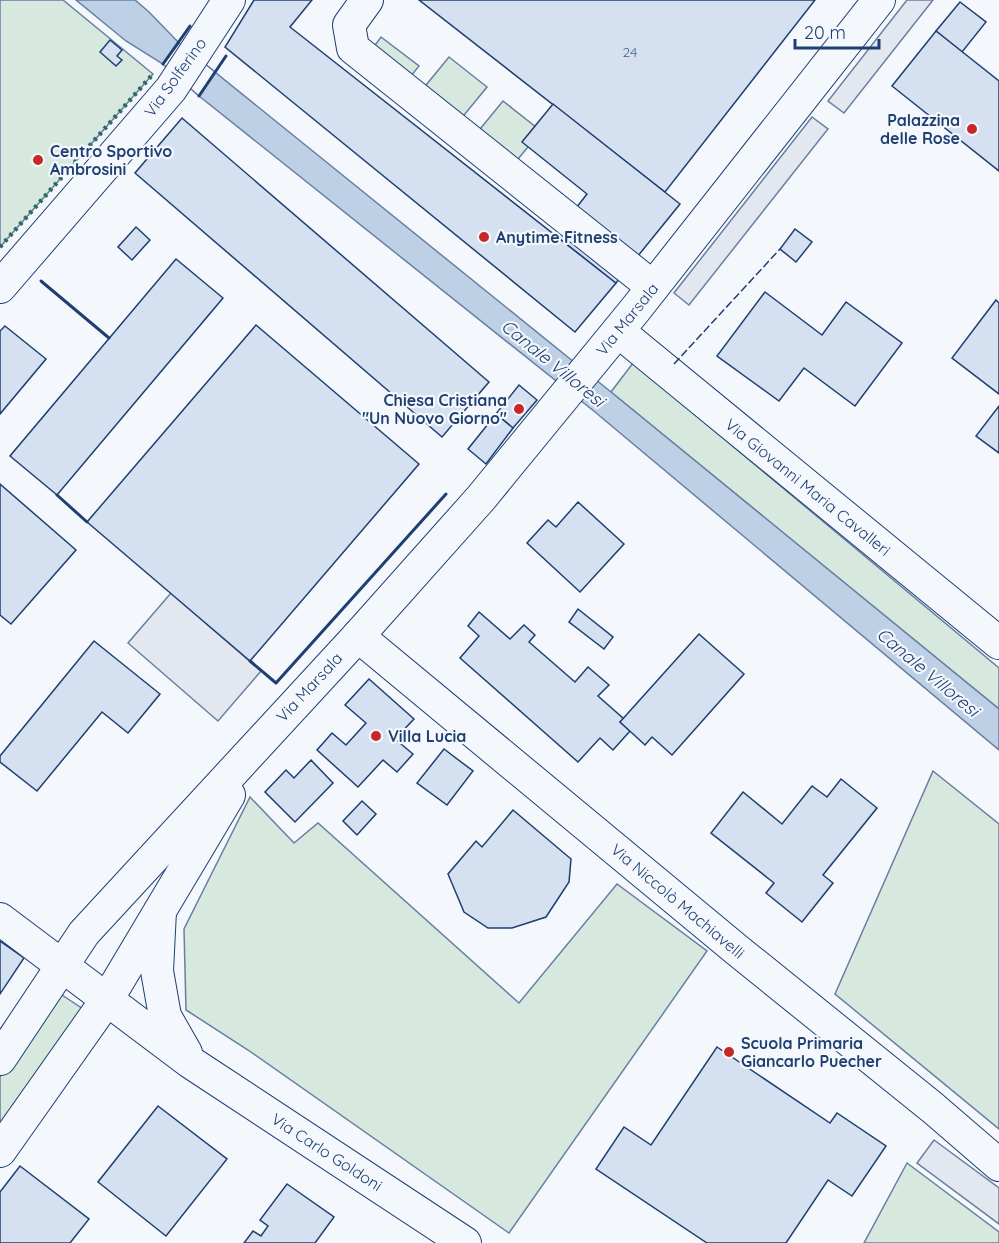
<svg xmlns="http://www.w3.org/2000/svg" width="999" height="1243" viewBox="0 0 999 1243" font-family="Quicksand,sans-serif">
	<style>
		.green { fill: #d7e8df; stroke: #687fa3; stroke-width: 1.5 }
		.parking { fill: #e3e8f0; stroke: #687fa3; stroke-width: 1.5 }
		.water { fill: #bed0e5; stroke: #687fa3; stroke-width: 1.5 }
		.pier { fill: #f4f7fb; stroke: #687fa3; stroke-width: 1.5 }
		.building { fill: #d5e0f0; stroke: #1d3f73; stroke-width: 1.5 }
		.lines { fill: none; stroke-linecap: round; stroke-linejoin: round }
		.minor-casing { stroke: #1d3f73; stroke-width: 34 }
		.minor { stroke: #f4f7fb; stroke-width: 32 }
		.hedge { stroke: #2c6c60; stroke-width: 4.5; stroke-dasharray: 3 4.5; stroke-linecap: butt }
		.fence { stroke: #1d3f73; stroke-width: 1.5; stroke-dasharray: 8 3; stroke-linecap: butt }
		.wall { stroke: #1d3f73; stroke-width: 3 }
		.poi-dot { fill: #c62828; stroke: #f4f7fb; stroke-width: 2 }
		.labels { text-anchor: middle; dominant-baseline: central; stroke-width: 4.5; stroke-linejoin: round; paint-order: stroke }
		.number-label { font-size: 14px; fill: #4b6792 }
		.street-label { font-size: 16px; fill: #1d3f73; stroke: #f4f7fb }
		.poi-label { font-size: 16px; font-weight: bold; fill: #1d3f73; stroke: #f4f7fb; text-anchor: start }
		.water-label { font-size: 18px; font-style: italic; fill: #1d3f73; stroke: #f4f7fb }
	</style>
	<rect width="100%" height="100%" fill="#f4f7fb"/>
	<!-- green -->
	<g class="green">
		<path d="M0,0H63L153,74L0,247Z"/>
		<path d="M381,37L419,66L407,81L370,52Z"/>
		<path d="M449,57L487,87L460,120L422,90Z"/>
		<path d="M503,101L541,131L514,164L476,134Z"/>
		<path d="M633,363L999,668V709L611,392Z"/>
		<path d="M933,771L999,824V1129L835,994Z"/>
		<path d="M250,797L294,843L318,823L519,1003L617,884L707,951L509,1233L248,1050L186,1010L184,929Z"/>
		<path d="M59,993L83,1009L0,1124V1077Z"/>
		<path d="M907,1163L999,1232V1243H864Z"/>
	</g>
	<!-- parking -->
	<g class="parking">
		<path d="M907,0H933L844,113L828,101Z"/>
		<path d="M812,117L828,129L689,305L674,293Z"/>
		<path d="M171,593L261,671L218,721L128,643Z"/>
		<path d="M934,1140L999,1188V1224L917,1163Z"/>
	</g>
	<!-- water -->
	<path class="water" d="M76,0H135L149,12L179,43L611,392L999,709V750L595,412L199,96L163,64L126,41Z"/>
	<!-- pier -->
	<path class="pier" d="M179,43L215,72L199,96L163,64Z"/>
	<!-- building -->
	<g class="building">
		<path d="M254,0H312L290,27L616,283L575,332L225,47Z"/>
		<path d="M419,0H815L665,192Z"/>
		<path d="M960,2L986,22L962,52L936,31Z"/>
		<path d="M936,31L999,81V171L892,86Z"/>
		<path d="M110,40L122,50L117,56L122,60L116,66L100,52Z"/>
		<path d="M553,104L680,204L616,283L555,235L587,194L522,142Z"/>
		<path d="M182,118L489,382L442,437L135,173Z"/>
		<path d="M136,227L150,240L132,260L118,247Z"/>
		<path d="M795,229L812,242L796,262L780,249Z"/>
		<path d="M176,259L223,298L57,495L10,456Z"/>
		<path d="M765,292L822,335L846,302L902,343L855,406L804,368L779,401L717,356Z"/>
		<path d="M996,300L999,303V394L952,358Z"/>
		<path d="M256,325L419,464L250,661L87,522Z"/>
		<path d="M5,326L46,359L0,414V331Z"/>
		<path d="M519,385L537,400L513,428L496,414Z"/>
		<path d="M999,406V453L976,436Z"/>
		<path d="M496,414L513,428L486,464L468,449Z"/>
		<path d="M0,484L76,550L11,624L0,615Z"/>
		<path d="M578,502L624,544L580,592L527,543L548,520L556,527Z"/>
		<path d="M578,609L613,637L604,649L569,622Z"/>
		<path d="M479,612L510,639L524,625L535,635L529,642L575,682L588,667L609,685L598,696L624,719L620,722L630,731L613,750L600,738L578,762L460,658L479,636L468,626Z"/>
		<path d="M699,634L744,674L672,755L652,737L645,745L620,722Z"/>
		<path d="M94,641L160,694L128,733L102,712L37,791L0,762V756Z"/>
		<path d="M369,679L414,719L395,739L413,754L397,772L383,760L358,787L317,750L332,733L346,745L366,723L345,705Z"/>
		<path d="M444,749L473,771L447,805L417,783Z"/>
		<path d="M311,760L333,783L295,822L265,792L286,770L294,778Z"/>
		<path d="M841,779L877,808L823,875L833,883L802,922L766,893L774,883L711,833L743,792L782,824L812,786L827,797Z"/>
		<path d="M362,801L376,814L357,835L343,821Z"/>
		<path d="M513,810L571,859L569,882L546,917L512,928H488L464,912L448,874L476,841L482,847Z"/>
		<path d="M0,941L24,958L0,994Z"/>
		<path d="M717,1047L830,1123L837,1113L886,1146L852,1196L828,1180L786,1243H707L596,1169L624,1127L651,1145Z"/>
		<path d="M158,1106L227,1159L166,1236L98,1182Z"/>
		<path d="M20,1166L89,1219L70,1243H0V1192Z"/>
		<path d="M287,1184L334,1217L315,1243H244L253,1231L261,1236L268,1226L260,1220Z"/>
	</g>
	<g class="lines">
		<defs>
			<g id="minor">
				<path d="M367,0L349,25L353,48L653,287"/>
				<path d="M0,287L171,89L229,0"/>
				<path d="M618,331L999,643"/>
				<path d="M358,636L737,950L933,1108L999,1165"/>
				<path d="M160,911L157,971L165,1016L186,1053"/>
				<path d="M0,919L190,1062L465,1243"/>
				<path d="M0,1059L84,933L358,636L481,498L635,310L879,0"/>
				<path d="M0,1151L108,998L229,795"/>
			</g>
		</defs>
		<!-- minor casing -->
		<use href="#minor" class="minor-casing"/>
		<!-- minor -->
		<use href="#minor" class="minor"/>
		<!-- hedge -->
		<path class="hedge" d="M0,247L153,74"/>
		<!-- fence -->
		<path class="fence" d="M674,364L780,249"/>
		<!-- wall -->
		<g class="wall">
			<path d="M163,64L190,26"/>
			<path d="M199,96L226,56"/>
			<path d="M41,281L109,338"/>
			<path d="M57,495L87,522"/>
			<path d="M250,661L276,683L446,494"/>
		</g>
	</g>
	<!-- markers -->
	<g class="poi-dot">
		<circle cx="972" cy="129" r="6"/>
		<circle cx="38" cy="160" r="6"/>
		<circle cx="484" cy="237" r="6"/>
		<circle cx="519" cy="409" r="6"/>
		<circle cx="376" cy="736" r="6"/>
		<circle cx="729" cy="1052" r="6"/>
	</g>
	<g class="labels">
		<!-- number labels -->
		<g class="number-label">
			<text x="630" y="52">24</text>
		</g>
		<!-- street labels -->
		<g class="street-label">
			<text transform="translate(175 77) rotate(-54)">Via Solferino</text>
			<text transform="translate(627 319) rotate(-51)">Via Marsala</text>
			<text transform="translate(808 487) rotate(39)">Via Giovanni Maria Cavalleri</text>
			<text transform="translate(309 687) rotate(-47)">Via Marsala</text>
			<text transform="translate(678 901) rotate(40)">Via Niccolò Machiavelli</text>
			<text transform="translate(327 1152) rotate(33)">Via Carlo Goldoni</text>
		</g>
		<!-- poi labels -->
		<g class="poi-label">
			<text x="960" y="120" text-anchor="end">Palazzina<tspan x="960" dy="18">delle Rose</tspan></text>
			<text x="50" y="151">Centro Sportivo<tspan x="50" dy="18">Ambrosini</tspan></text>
			<text x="496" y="237">Anytime Fitness</text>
			<text x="507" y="400" text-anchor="end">Chiesa Cristiana<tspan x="507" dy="18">"Un Nuovo Giorno"</tspan></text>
			<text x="388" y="736">Villa Lucia</text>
			<text x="741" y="1043">Scuola Primaria<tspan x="741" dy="18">Giancarlo Puecher</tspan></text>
		</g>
		<!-- water labels -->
		<g class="water-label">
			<text transform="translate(553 363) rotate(39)">Canale Villoresi</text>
			<text transform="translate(928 672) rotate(40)">Canale Villoresi</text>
		</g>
	</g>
	<!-- scale -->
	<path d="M795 39v9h84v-9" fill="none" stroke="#1d3f73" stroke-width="3"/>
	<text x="804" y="39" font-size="18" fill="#1d3f73" stroke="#f4f7fb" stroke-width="4.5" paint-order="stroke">20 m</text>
</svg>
